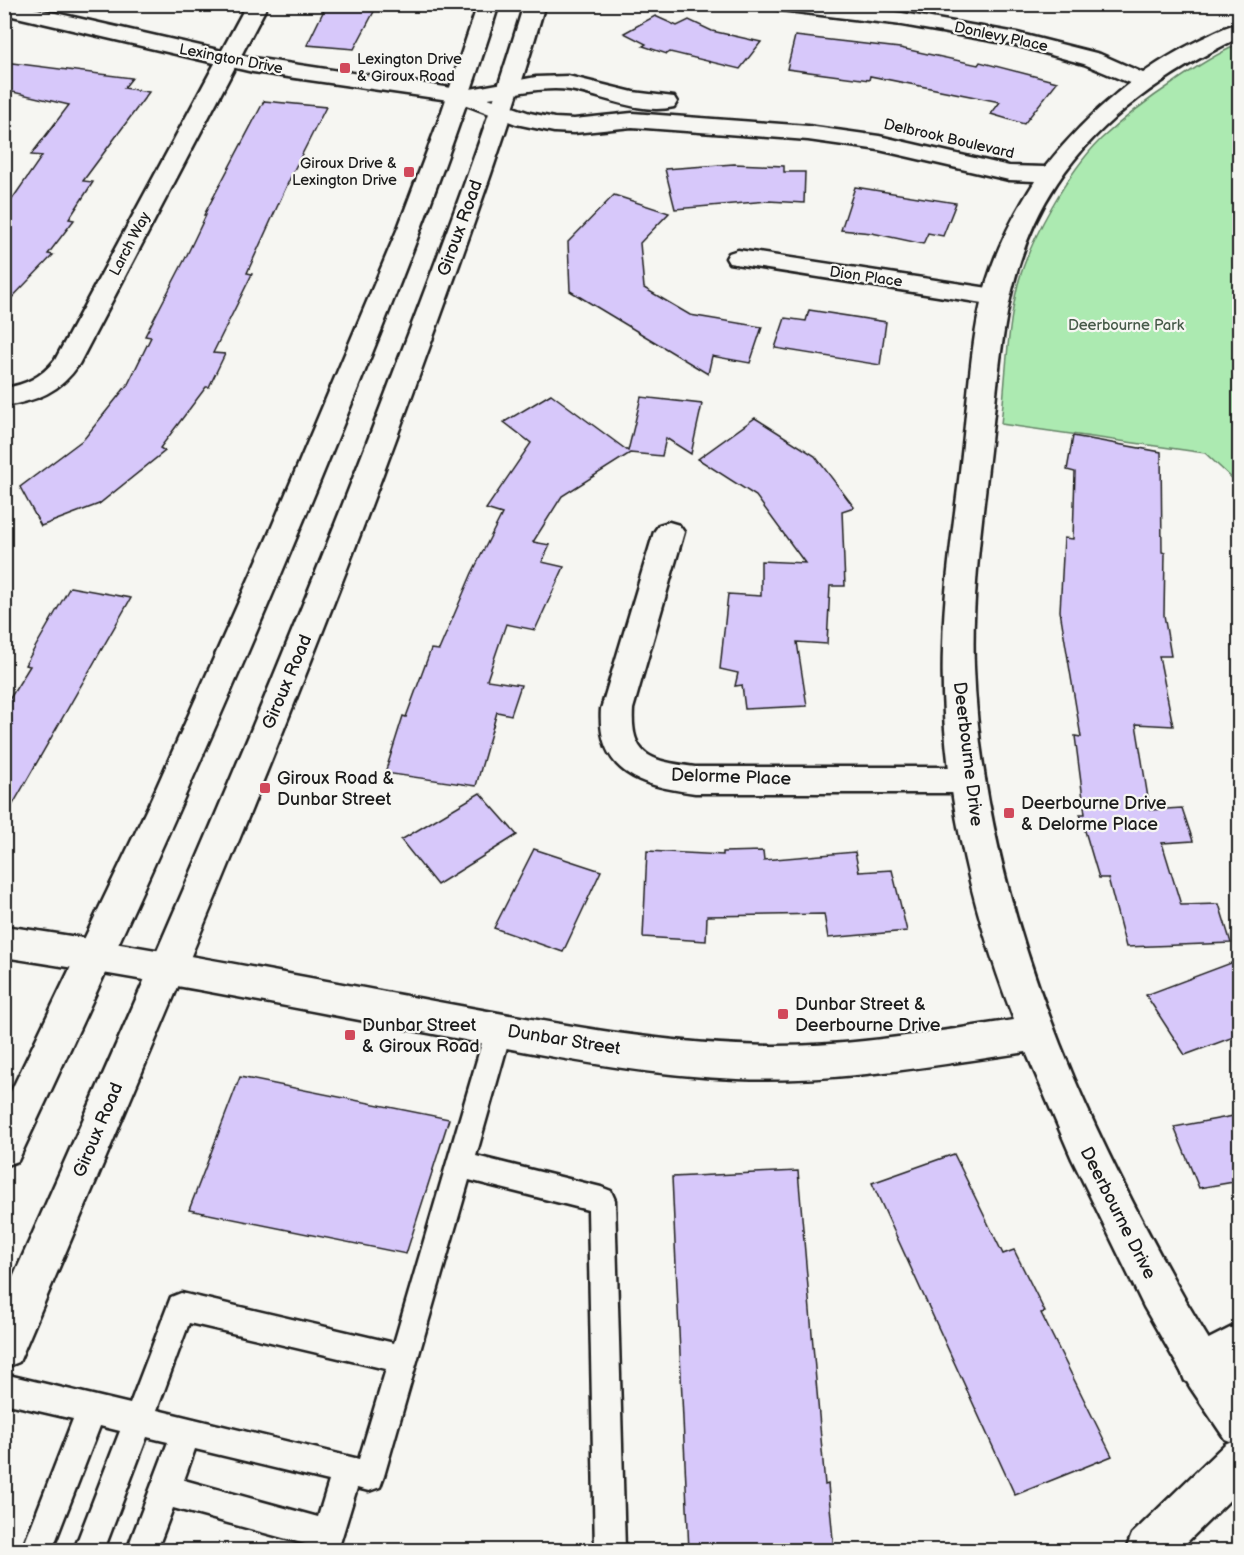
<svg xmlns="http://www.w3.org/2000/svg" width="1244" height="1555" viewBox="0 0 1244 1555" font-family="'Balsamiq Sans',sans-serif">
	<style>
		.green { fill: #aceab1; stroke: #648366; stroke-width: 1.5 }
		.building { fill: #d7c8fa; stroke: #1c1c1c; stroke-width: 1.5 }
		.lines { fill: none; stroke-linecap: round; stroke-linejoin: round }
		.service-casing { stroke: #1c1c1c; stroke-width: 5 }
		.minor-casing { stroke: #1c1c1c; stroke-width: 5 }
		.tertiary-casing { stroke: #1c1c1c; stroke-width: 5 }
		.secondary-casing { stroke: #1c1c1c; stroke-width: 5 }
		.service { fill: #f6f6f2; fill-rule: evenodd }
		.minor { fill: #f6f6f2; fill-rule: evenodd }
		.tertiary { fill: #f6f6f2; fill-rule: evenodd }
		.secondary { fill: #f6f6f2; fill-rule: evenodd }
		.poi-dot { fill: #d1495b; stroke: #f6f6f2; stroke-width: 2 }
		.labels { text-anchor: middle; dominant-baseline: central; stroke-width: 4.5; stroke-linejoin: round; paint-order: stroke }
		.far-street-label { font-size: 15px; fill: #1c1c1c; stroke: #f6f6f2 }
		.far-poi-label { font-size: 15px; fill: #1c1c1c; stroke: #f6f6f2; text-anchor: start }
		.far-park-label { font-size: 15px; fill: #475a49; stroke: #f6f6f2 }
		.street-label { font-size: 18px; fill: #1c1c1c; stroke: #f6f6f2 }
		.poi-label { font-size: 18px; fill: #1c1c1c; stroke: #f6f6f2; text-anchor: start }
	</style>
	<rect width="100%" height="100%" fill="#f6f6f2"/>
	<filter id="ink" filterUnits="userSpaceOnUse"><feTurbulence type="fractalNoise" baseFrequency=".0167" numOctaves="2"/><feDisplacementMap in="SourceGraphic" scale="12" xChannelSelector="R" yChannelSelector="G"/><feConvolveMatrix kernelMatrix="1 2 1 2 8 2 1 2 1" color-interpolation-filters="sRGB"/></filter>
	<g filter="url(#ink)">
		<!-- green -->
		<path class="green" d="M1239,44V480L1235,481L1205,453L1001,424C1006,378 1007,329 1018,284C1030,239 1068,172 1101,139C1124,118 1147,100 1173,83C1193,69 1216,54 1239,44Z"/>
		<!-- building -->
		<g class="building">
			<path d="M327,4H378L354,49L307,45Z"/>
			<path d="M655,16L677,26L689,20L712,31L761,42L740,69L670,52L667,54L643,46L646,44L624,33Z"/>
			<path d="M795,36L900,48L978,65L980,62L1057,82L1024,124L991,114L1000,102L870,76L869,80L787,69Z"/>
			<path d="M4,62L132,78L124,88L149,92L83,181L93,182L69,219L74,220L48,254L53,255L4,306V211L42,156L31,155L69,105L4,90Z"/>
			<path d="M264,101L326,107L293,172L247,273L252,274L213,353L225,354L209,387H206L160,448L165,451L99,504L41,526L20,487L84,439L128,384L151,337L145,336L185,259L206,215H204Z"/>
			<path d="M734,164L784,166V172H805L804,203L768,201L675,209L665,169Z"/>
			<path d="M855,187L956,203L943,236L928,233L923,244L872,233L841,230Z"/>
			<path d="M614,195L669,213L640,243L644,288L690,315L762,327L750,363L712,356L708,374L570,291L568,242Z"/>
			<path d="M809,310L886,322L880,365L775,348L785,318L806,321Z"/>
			<path d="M551,394L628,451L641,397L702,404L691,454L666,438L662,456L630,453L562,496L533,542L550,545L542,562L564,567L535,630L506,624L487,680L521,685L511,715L497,712L476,786L385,773L403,716L406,717L431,649L439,650L472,573L502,514L486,509L531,443L504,422Z"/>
			<path d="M755,418L815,456L854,507L842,511L845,586H830L827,644L797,642L807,706L745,709L742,685L735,686L738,673L720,669L728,594L761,596V561L805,563L756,496L698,459Z"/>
			<path d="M1073,436L1161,452L1162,552L1165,553L1164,615L1171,656H1159L1173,726L1136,724L1150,810L1182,808L1193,841L1162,843L1181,905L1219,904L1231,943L1126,947L1108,878H1099L1080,814H1085L1075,736L1081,737L1060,611L1064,538L1073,539L1075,472L1067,470Z"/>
			<path d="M70,587L131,598L4,820V708L30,666L25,665Z"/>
			<path d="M480,793L517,835L437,885L401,840Z"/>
			<path d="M534,849L601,871L563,952L494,928Z"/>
			<path d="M647,851L723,855V852L763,851L764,860L855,852L859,872L892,870L907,931L828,938L824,914L707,916L706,941L643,937Z"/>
			<path d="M1239,960V1035L1185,1055L1146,995Z"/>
			<path d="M240,1077L449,1119L406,1254L189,1210Z"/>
			<path d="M1239,1115V1181L1199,1188L1174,1127Z"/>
			<path d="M954,1154L1003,1254L1014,1250L1045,1312L1041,1313L1112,1456L1015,1495L872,1183Z"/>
			<path d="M798,1171L825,1485L828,1484L834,1551H689L672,1177Z"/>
		</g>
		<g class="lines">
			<defs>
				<path id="service" d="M499,1018L508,1021L512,1029L476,1156L601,1187L611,1191L615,1200L625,1550H595L588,1210L469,1180L384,1476L380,1487L369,1491L357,1488L338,1550H308L309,1545L173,1508L157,1550H127L168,1442L147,1437L104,1550H74L120,1431L100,1426L52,1550H22L73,1419L4,1403V1374L130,1404L171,1297L181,1293L394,1343L486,1029L490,1021ZM189,1323L386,1369L359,1459L157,1410ZM195,1449L329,1481L318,1517L184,1480Z"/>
				<g id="minor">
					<path d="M247,4H268L79,364C61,392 36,401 4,406V388C26,385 41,377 55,360Z"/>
					<path d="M770,4H835L902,13L1017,33L1100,54L1152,77L1155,82L1152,87L1144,89L1084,64L1015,45L902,25L780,10L773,8Z"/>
					<path d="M738,250L995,289L1004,291L1008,297L1004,303L995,305L729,263L726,258L729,253Z"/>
					<path d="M669,522L679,525L684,532L633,709C630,758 652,761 695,767H968L980,771L985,780L980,789L968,793H695C641,786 597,773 601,709L654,532L659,525Z"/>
					<path d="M1240,1323V1367L1200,1387L1185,1381L1179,1366L1185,1351Z"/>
					<path d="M1240,1437V1490L1179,1550H1126L1132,1534L1225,1444Z"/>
				</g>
				<path id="tertiary" d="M4,4H16L253,58L465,90L536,77L568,76L633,92L674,97L677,102L674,107C640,115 603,96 570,90C544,86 514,94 488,98L530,113L554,118L574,119L632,113L808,126L879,136L1009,166L1045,167C1088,113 1139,69 1201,39C1214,33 1226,26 1240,23V37C1169,72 1101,117 1057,183C1006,260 1002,343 992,432C984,509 971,589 974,667C979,809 1019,947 1074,1078C1107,1155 1146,1230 1187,1303C1198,1321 1208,1339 1220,1357C1226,1367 1238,1379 1240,1390C1242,1408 1240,1428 1240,1445L1225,1439L1190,1387L1144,1307L1072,1159L1026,1052C930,1066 835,1083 737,1079C637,1075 538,1054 439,1035C294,1008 150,979 4,957V926C152,947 298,976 444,1003C553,1023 663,1045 774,1046C855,1046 934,1032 1014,1020C969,904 939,773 943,648C944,583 955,518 962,454C969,394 971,322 992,266C1003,235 1018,208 1035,181L1009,180L879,150L808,140L632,127L574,133L554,132L516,124L456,101L253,72L4,14Z"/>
				<g id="secondary">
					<path d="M478,4H499C449,165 386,321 322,476C227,707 124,935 18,1161L4,1166V1106L151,800L268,536L398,228L440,117Z"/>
					<path d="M524,4H545C510,126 466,246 423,365C302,702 159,1032 19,1362L4,1368V1298C142,988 279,678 398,361C443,243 488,125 524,4Z"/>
				</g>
			</defs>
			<!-- service casing -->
			<use href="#service" class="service-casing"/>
			<!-- minor casing -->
			<use href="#minor" class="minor-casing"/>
			<!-- tertiary casing -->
			<use href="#tertiary" class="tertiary-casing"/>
			<!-- secondary casing -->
			<use href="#secondary" class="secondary-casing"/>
			<!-- service -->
			<use href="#service" class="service"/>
			<!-- minor -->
			<use href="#minor" class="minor"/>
			<!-- tertiary -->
			<use href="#tertiary" class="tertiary"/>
			<!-- secondary -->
			<use href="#secondary" class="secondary"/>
		</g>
	</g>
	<!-- markers -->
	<g class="poi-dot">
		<rect x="339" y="62" width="12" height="12" rx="3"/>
		<rect x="403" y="166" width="12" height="12" rx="3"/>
		<rect x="259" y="782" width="12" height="12" rx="3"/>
		<rect x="1003" y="807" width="12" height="12" rx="3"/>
		<rect x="777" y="1008" width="12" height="12" rx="3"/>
		<rect x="344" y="1029" width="12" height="12" rx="3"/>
	</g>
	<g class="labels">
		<!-- far-street labels -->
		<g class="far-street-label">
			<text transform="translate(1001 37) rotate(12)">Donlevy Place</text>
			<text transform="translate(231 59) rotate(11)">Lexington Drive</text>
			<text transform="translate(949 139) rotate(13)">Delbrook Boulevard</text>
			<text transform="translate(130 244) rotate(-62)">Larch Way</text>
			<text transform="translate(866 277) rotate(8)">Dion Place</text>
		</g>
		<!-- far-poi labels -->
		<g class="far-poi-label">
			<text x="357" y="59">Lexington Drive<tspan x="357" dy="17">&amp; Giroux Road</tspan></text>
			<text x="397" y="163" text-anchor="end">Giroux Drive &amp;<tspan x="397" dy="17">Lexington Drive</tspan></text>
		</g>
		<!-- far-park labels -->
		<g class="far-park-label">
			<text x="1126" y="325">Deerbourne Park</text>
		</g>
		<!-- street labels -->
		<g class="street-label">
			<text transform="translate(460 228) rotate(-70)">Giroux Road</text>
			<text transform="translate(287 682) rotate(-67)">Giroux Road</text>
			<text transform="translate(968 754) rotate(83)">Deerbourne Drive</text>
			<text transform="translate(731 777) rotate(2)">Delorme Place</text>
			<text transform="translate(564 1040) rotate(9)">Dunbar Street</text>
			<text transform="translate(98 1130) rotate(-67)">Giroux Road</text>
			<text transform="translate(1118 1213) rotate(63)">Deerbourne Drive</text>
		</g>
		<!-- poi labels -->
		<g class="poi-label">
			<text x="277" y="778">Giroux Road &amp;<tspan x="277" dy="21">Dunbar Street</tspan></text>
			<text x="1021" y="803">Deerbourne Drive<tspan x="1021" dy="21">&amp; Delorme Place</tspan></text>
			<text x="795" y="1004">Dunbar Street &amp;<tspan x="795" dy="21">Deerbourne Drive</tspan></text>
			<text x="362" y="1025">Dunbar Street<tspan x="362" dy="21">&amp; Giroux Road</tspan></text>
		</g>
	</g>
	<!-- margin -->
	<rect width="1244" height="1555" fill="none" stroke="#f6f6f2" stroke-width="24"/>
	<rect x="12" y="12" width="1220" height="1531" fill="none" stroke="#1c1c1c" stroke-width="2" filter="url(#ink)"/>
</svg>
